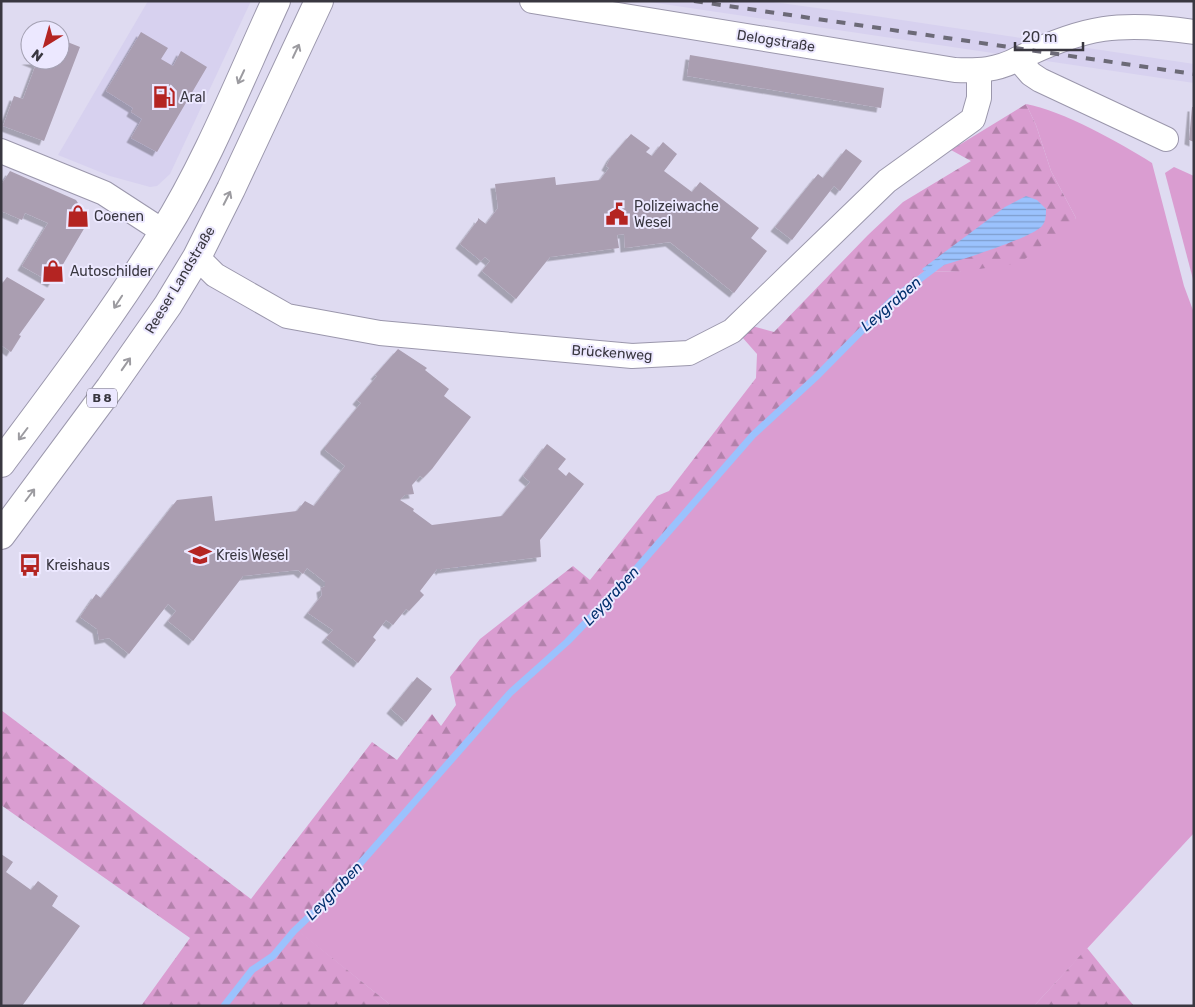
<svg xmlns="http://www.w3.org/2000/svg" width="1195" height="1007" viewBox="0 0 1195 1007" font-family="Rubik,sans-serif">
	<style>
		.built { fill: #d7d1ef }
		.green { fill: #da9dd1 }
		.forest { fill: url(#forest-firs) }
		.water { fill: url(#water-rules) }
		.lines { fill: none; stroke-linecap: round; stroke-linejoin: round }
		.stream { stroke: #9bc2fd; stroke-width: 7 }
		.building { fill: #aa9eb1; filter: url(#shadow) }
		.minor-casing { stroke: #9b97ac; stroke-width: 26 }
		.primary-casing { stroke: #9b97ac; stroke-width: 30 }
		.minor { stroke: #fff; stroke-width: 24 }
		.primary { stroke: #fff; stroke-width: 28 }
		.rail { stroke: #6c6a77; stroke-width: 4; stroke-dasharray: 9 9; stroke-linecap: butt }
		.oneway { stroke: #9c9ba0 }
		.labels { text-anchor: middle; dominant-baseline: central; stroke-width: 4; stroke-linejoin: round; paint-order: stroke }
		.shield { fill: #ece8ff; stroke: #6f6c79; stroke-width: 1 }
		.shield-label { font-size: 12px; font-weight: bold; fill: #393740 }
		.street-label { font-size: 14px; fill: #393740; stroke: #ece8ff }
		.poi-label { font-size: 14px; fill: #393740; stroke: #ece8ff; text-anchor: start }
		.water-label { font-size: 15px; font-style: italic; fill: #022f6d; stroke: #ece8ff }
	</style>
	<defs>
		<pattern id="forest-firs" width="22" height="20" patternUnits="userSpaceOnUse" patternTransform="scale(1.25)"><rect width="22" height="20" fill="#da9dd1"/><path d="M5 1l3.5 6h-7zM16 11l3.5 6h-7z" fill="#b281ab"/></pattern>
		<pattern id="water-rules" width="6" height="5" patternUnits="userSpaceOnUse" patternTransform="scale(1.25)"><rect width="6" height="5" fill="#9bc2fd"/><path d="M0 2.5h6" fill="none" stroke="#7f9ece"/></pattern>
		<filter id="shadow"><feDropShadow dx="-4.5" dy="4.5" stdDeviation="0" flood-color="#0004"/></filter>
	</defs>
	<rect width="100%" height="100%" fill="#dfdbf1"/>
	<!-- built -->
	<g class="built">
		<path d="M148,1H251L170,174L157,186L150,187L110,176L58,155Z"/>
		<path d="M643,1H766L875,16L1194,64V83Z"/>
	</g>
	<!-- green -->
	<g class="green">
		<path d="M1026,104C1061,110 1121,143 1152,163L1184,286L1194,313V833L1034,1006H392L294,928L331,892L507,694L570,636L621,583L746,439L810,379L890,298L924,271L959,272L1076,218L1051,171L1036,125Z"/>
		<path d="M1174,167L1194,176V283L1165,173Z"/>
	</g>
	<!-- forest -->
	<g class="forest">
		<path d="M1026,104L1036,125L1051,171L1076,218L1020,263L959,272L924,271L890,298L810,379L746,439L621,583L570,636L507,694L331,892L295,928L392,1006H141L190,938L1,805V710L251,899L372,742L397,760L432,714L441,726L456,705L450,677L480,639L573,566L590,580L657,496L669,491L756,378L757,354L742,337L752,326L774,332L868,235L903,202L971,161L951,150Z"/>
		<path d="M1087,948L1134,1006H1034Z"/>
	</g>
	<!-- water -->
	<path class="water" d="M1026,196L1037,200L1046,209C1046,215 1046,222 1041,227C1025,241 948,264 924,271L922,269L1005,207Z"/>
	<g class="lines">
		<!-- stream -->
		<path class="stream" d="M224,1006L252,970L273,956L294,931L336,891L510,693L567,642L622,585L753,435L816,377L892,300L941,263"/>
	</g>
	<!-- building -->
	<g class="building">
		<path d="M141,32L168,48L161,59L173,66L181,51L207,67L157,152L131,138L142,119L131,112L133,108L106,91Z"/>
		<path d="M60,39L80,47L44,141L3,126L14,96L23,99L36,64L26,60H60Z"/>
		<path d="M690,55L884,88L881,108L687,76Z"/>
		<path d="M1192,107H1194V142L1189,140Z"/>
		<path d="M631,134L650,148L646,152L652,156L663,142L677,154L664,171L692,192L700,182L759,228L751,238L767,251L734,293L670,242L625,248L624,234L617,235L619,248L550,257L516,299L482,271L490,261L485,257L481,261L460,244L478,220V218L486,224L498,208L495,184L555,177L556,185L600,180L609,168L606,166L611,157Z"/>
		<path d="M846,149L862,161L840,191L834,186L792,240L775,227L818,174L823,178Z"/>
		<path d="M10,171L76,200L85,214V227L52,283L22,266L48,223L25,213L22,220L1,211V185Z"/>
		<path d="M7,277L45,299L19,335L21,336L11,352L1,345V285Z"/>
		<path d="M398,349L427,368L425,370L449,389L444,396L471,417L432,469L423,478L420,476L412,485L414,494L405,495L400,500L414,509L413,511L432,525L502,516L530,482L523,476L547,444L566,459L558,469L566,476L569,472L584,484L540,540L541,557L442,569L440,571V569H437L420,591L424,595L409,611L406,609L393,625L386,620L373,637L376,640L358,663L326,638L333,630L308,613L322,595L321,588L325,586V582L307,568L303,574L298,570L243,576L193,641L168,621L176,611L168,604L129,654L109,638L99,640L97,629L80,617L96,594L101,598L177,500L212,496L215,521L297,511L305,501L314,506L345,466L325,450V447L361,403L357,400L377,376L375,375Z"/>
		<path d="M417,677L432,689L406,722L391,709Z"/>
		<path d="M1,854L13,862L6,872L31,890L38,881L58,896L52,906L80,926L22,1006H1Z"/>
	</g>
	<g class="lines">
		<defs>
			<g id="minor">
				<path d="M532,1L955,70C979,71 997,70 1018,59L1031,74L1040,80L1166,139"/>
				<path d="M1018,59C1084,26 1121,21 1194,32"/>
				<path d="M1,151L104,193L164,232"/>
				<path d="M197,257L215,275L287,316L380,333L632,356L689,353L732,331L887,181L973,119L979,98V71"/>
			</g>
			<g id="primary">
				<path d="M1,463C57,388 114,313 163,233C208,161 240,79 276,1"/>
				<path d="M1,535L110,388L168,305L197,257L231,189L319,1"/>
			</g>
		</defs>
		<!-- minor casing -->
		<use href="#minor" class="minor-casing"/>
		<!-- primary casing -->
		<use href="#primary" class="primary-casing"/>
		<!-- minor -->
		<use href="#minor" class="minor"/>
		<!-- primary -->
		<use href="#primary" class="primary"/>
		<!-- rail -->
		<path class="rail" d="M694,1L1194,74"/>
	</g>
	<!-- one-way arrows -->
	<defs><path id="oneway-shaft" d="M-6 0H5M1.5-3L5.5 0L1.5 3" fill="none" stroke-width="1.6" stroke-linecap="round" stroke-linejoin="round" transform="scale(1.25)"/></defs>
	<g class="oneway">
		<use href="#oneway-shaft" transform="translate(296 51) rotate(-65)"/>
		<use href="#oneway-shaft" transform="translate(241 77) rotate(115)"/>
		<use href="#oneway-shaft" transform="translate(227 198) rotate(-63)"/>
		<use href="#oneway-shaft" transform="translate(118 302) rotate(123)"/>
		<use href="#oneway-shaft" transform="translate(126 364) rotate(-55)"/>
		<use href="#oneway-shaft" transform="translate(23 434) rotate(127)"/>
		<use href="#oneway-shaft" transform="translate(30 495) rotate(-53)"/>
	</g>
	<!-- icons -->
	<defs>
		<symbol id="fuel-bare" viewBox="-9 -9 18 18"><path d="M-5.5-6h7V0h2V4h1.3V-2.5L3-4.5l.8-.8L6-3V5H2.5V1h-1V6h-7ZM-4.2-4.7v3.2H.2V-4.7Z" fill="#b42422" stroke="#ece8ff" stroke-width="2.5" paint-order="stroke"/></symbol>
		<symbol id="civic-bare" viewBox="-9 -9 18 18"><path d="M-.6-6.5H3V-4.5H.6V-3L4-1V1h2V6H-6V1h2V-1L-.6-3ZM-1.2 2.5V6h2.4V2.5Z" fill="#b42422" stroke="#ece8ff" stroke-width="2.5" paint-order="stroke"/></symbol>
		<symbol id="shop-bare" viewBox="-9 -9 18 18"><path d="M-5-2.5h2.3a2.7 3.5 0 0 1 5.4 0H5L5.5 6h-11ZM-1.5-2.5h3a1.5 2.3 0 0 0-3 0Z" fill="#b42422" stroke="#ece8ff" stroke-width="2.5" paint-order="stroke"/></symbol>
		<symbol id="school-bare" viewBox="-9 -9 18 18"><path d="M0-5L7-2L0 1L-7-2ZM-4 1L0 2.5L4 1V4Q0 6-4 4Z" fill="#b42422" stroke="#ece8ff" stroke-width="2.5" paint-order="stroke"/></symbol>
		<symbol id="bus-bare" viewBox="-9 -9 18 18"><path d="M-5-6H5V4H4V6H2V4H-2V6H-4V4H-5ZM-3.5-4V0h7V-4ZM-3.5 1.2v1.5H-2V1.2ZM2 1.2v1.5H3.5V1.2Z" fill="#b42422" stroke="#ece8ff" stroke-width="2.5" paint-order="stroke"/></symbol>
	</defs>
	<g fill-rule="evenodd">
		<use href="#fuel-bare" x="148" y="81" width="32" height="32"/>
		<use href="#civic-bare" x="601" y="198" width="32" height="32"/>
		<use href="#shop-bare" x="62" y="200" width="32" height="32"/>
		<use href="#shop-bare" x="37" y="255" width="32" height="32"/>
		<use href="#school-bare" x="184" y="539" width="32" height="32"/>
		<use href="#bus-bare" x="14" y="549" width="32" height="32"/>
	</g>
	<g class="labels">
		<!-- shield labels -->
		<rect class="shield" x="87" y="388.5" width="30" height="19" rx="4"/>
		<g class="shield-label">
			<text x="102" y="398">B 8</text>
		</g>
		<!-- street labels -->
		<g class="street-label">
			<text transform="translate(776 41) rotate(9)">Delogstraße</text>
			<text transform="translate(180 280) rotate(-59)">Reeser Landstraße</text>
			<text transform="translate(612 353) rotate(4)">Brückenweg</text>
		</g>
		<!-- poi labels -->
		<g class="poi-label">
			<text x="180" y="97">Aral</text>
			<text x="634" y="206">Polizeiwache<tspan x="634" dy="16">Wesel</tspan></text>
			<text x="94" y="216">Coenen</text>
			<text x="70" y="271">Autoschilder</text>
			<text x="216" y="555">Kreis Wesel</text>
			<text x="46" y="565">Kreishaus</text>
		</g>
		<!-- water labels -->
		<g class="water-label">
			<text transform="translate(891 304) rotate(-41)">Leygraben</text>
			<text transform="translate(611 596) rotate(-47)">Leygraben</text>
			<text transform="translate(334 891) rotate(-46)">Leygraben</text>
		</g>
	</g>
	<!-- border -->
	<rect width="1195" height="1007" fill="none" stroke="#393740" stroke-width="5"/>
	<!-- north arrow -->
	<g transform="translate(45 45) rotate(217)"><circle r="24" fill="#ece8ff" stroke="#a4a1b3"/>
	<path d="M0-4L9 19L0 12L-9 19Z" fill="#b42422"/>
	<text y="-8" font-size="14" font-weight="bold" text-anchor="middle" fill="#393740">N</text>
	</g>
	<!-- scale -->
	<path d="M1015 42v8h68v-8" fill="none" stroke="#393740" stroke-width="2.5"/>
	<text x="1022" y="42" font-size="15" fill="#393740" stroke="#ece8ff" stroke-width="4" paint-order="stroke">20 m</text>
</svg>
